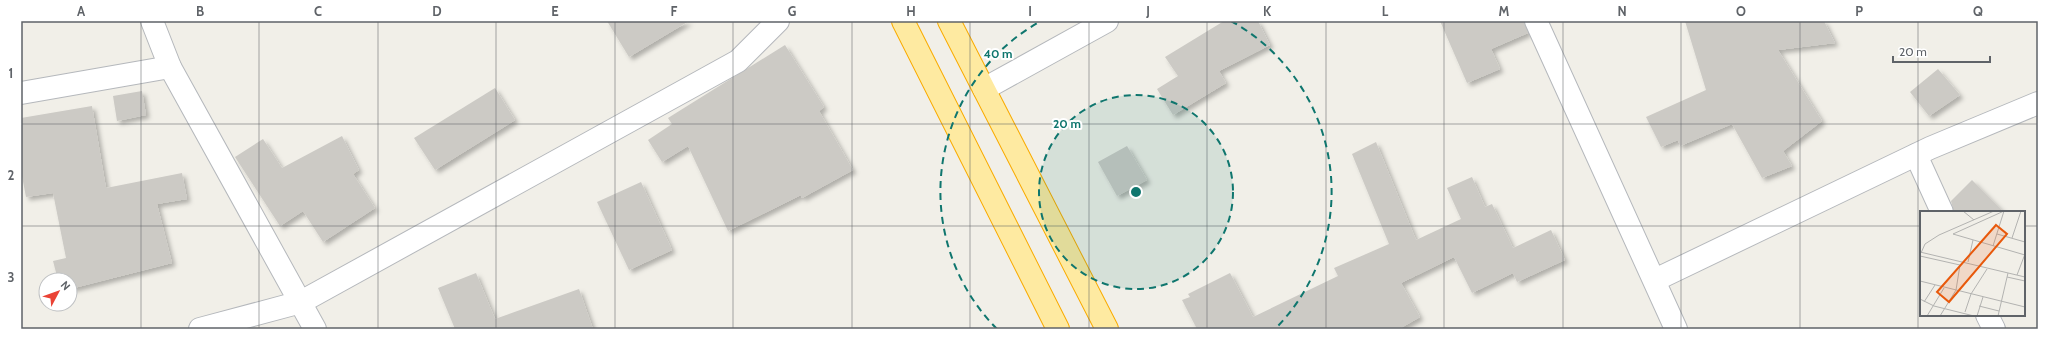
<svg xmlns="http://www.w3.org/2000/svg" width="2059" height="350" viewBox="0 0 2059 350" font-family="Cabin,sans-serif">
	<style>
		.building { fill: #cccac5; filter: url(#shadow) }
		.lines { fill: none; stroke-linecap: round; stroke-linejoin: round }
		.minor-casing { stroke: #b5b8bc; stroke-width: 24 }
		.trunk-casing { stroke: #f9ab00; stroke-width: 24 }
		.minor { stroke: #fff; stroke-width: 22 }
		.trunk { stroke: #feeaa1; stroke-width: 22 }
		.grid { fill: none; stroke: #5f6368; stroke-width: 1; stroke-opacity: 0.55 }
		.ring { fill: none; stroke: #0f766e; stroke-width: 2; stroke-dasharray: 7 5 }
		.inset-road { fill: none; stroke: #b3b3b1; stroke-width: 1 }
		.view { fill: #e8590c; fill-opacity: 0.15; stroke: #e8590c; stroke-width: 2 }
		.inset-edge { fill: none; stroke: #5f6368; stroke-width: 2 }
		.centre { fill: #0f766e; stroke: #fff; stroke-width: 2 }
		.ring-label { font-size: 12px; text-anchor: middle; font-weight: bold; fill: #0f766e; stroke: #fff; stroke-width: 4; stroke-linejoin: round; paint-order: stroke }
		.neatline { fill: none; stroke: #5f6368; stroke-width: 1.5 }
		.grid-label { font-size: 13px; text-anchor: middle; font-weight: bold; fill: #5f6368 }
	</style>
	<defs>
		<filter id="shadow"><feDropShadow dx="3.5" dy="3.5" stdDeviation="2" flood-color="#0004"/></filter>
	</defs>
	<rect width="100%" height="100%" fill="#f1efe8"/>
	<!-- building -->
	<g class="building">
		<path d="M607,21H689L629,57Z"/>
		<path d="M1224,21H1258L1270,45L1219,71L1226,83L1173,115L1157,89L1178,76L1165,57Z"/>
		<path d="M1440,21H1524L1528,33L1491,49L1500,69L1467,83Z"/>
		<path d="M1685,21H1824L1835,43L1778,50L1822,121L1783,151L1792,166L1762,178L1732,124L1680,146L1678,140L1661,147L1646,117L1706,90Z"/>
		<path d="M785,45L824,107L819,111L853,170L802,198L801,195L728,231L688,146L662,162L648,140L672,124L668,118Z"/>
		<path d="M1938,69L1960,95L1929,116L1910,92Z"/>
		<path d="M495,88L515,120L435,170L414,138Z"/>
		<path d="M142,91L146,115L117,121L113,96Z"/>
		<path d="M92,106L106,188L182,173L187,199L157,204L172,263L70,289V280H58L53,261L66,258L53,193L26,197L21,171V118Z"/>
		<path d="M342,136L359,170L353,174L375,208L323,242L303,211L280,226L235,157L263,139L282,168Z"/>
		<path d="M1376,142L1416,240L1461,219L1447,188L1472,177L1485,207L1492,204L1513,248L1551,230L1565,260L1517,282L1513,273L1472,293L1454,257L1401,283L1420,317L1399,329H1197L1182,300L1190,297L1188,294L1230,273L1253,317L1338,276L1334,268L1389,244L1352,154Z"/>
		<path d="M1127,146L1147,180L1117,196L1098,162Z"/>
		<path d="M1972,180L2004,212H1954L1951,201Z"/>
		<path d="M641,182L672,250L629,270L597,202Z"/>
		<path d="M476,273L495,319L579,289L593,329H455L438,288Z"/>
	</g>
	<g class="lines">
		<defs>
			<g id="minor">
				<path d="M152,21L170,67L315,329"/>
				<path d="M1536,21L1676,329"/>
				<path d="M984,89L1107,21"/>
				<path d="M21,93L170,67"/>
				<path d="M1916,155L1942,212"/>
				<path d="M1655,280L1930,148L2038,103"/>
				<path d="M1987,315L1994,329"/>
				<path d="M200,329L301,302L738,61L778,21"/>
			</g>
			<g id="trunk">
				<path d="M903,21L1058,329"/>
				<path d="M949,21L1107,329"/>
			</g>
		</defs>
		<!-- minor casing -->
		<use href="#minor" class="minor-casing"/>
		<!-- trunk casing -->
		<use href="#trunk" class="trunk-casing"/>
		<!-- minor -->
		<use href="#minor" class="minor"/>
		<!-- trunk -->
		<use href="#trunk" class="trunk"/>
	</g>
	<!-- grid -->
	<path class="grid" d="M141,21V329M259,21V329M378,21V329M496,21V329M615,21V329M733,21V329M852,21V329M970,21V329M1089,21V329M1207,21V329M1326,21V329M1444,21V329M1563,21V329M1681,21V329M1800,21V329M1918,21V329M21,124H2038M21,226H1921M2024,226H2038"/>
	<!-- distance rings -->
	<circle cx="1136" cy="192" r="97" fill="#0f766e" fill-opacity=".12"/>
	<g class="ring">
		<circle cx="1136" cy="192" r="97"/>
		<path d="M997 329A195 195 0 0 1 1041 21M1231 21A195 195 0 0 1 1275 329"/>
	</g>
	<!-- overview -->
	<g transform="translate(1920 211)">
		<rect width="105" height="105" fill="#f1efe8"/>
		<path class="inset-road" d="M43,0L54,9M33,23L105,44M33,23L84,0M77,23L105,31M92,27L101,0M73,35L84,0M0,41L105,66M1,42L5,33L19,24L74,0M0,45L40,54L36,79L20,105M48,51L53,29M97,64L105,43M87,66L105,70M0,70L105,96M0,88L14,95L54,105M4,91L15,74M59,95L79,100M45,101L51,83L67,58M7,105L24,77M57,105L63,86M78,105L88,62"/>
		<path class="view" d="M76,14L87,23L29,91L17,81Z"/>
		<rect width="105" height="105" class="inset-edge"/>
	</g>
	<circle cx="1136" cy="192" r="6" class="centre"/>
	<g class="ring-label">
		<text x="998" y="58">40 m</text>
		<text x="1067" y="128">20 m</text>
	</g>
	<!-- border -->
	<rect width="2059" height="350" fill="none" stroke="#ffffff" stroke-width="44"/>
	<!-- north arrow -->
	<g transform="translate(58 292) rotate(49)"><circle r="19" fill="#ffffff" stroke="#bfc1c3"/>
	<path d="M0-3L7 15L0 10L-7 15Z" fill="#ea4335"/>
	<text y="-6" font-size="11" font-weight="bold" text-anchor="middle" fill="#5f6368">N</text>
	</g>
	<!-- scale -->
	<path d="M1893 56v6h97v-6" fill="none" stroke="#5f6368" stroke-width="2"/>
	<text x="1899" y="56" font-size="12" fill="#5f6368" stroke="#ffffff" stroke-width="3" paint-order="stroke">20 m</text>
	<rect x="22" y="22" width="2015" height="306" class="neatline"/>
	<g class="grid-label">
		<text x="81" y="16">A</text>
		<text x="200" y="16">B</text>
		<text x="318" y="16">C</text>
		<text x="437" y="16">D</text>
		<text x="555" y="16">E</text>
		<text x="674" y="16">F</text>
		<text x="792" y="16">G</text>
		<text x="911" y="16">H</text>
		<text x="1030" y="16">I</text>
		<text x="1148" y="16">J</text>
		<text x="1267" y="16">K</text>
		<text x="1385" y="16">L</text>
		<text x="1504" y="16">M</text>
		<text x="1622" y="16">N</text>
		<text x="1741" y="16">O</text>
		<text x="1859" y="16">P</text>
		<text x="1978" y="16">Q</text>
		<text x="11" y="78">1</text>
		<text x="11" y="180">2</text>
		<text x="11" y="282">3</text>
	</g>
</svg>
